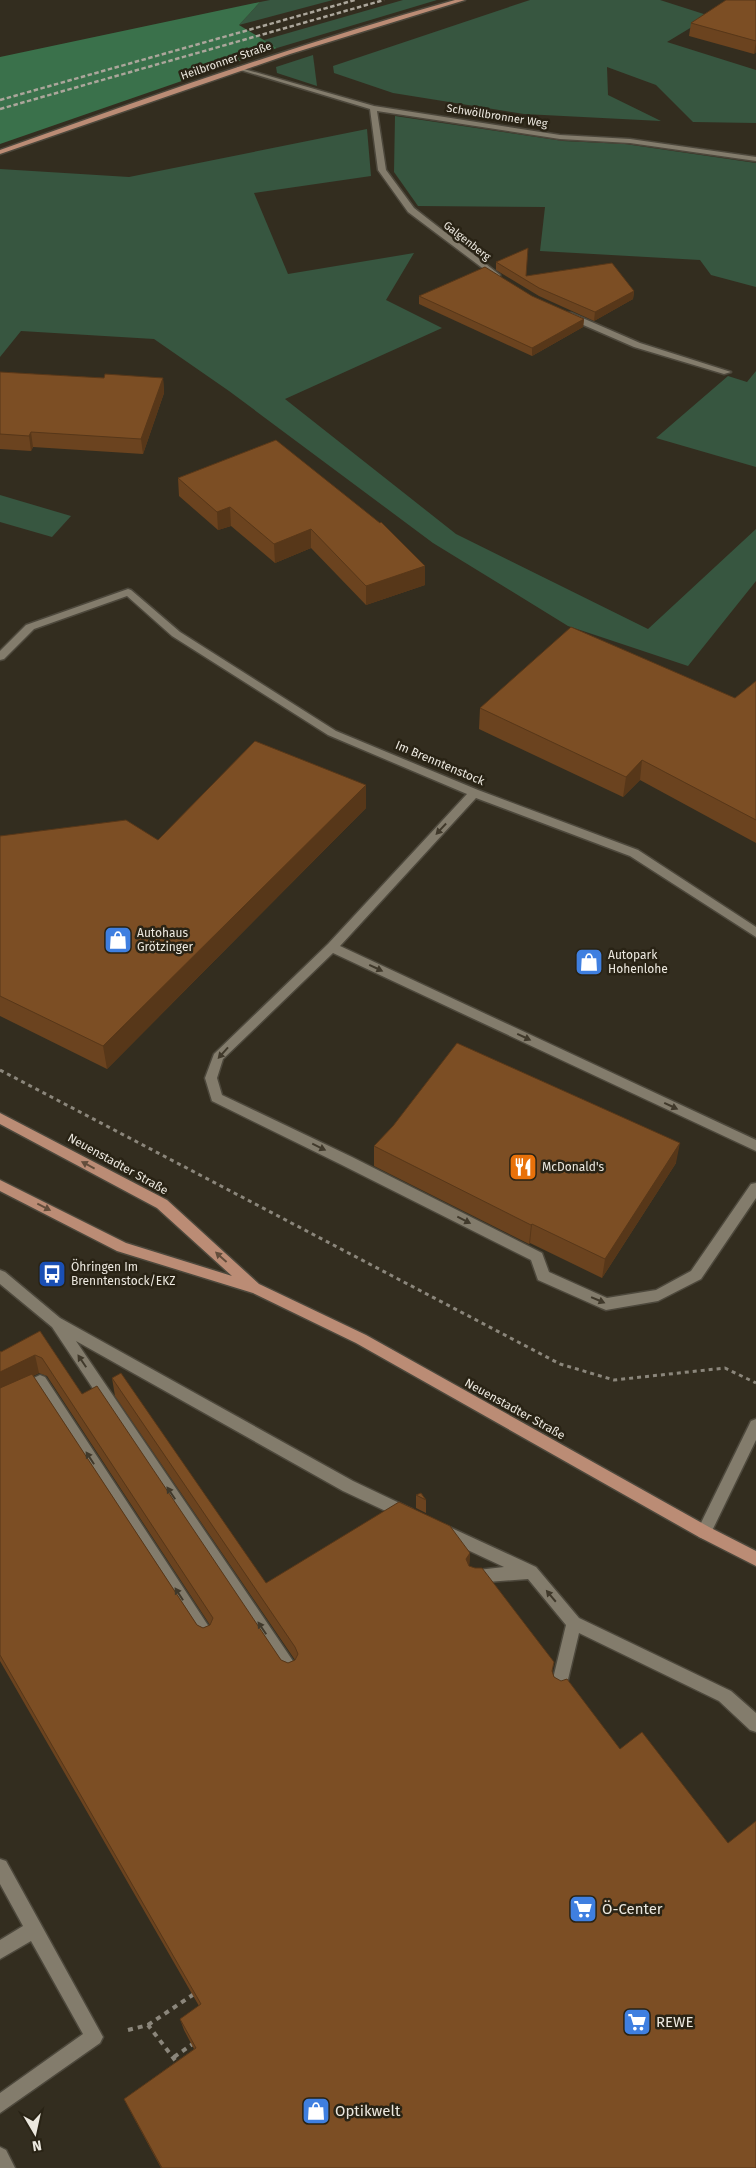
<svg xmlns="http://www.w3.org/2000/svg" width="756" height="2168" viewBox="0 0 756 2168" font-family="'Fira Sans',sans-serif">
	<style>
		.green { fill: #375640 }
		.forest { fill: #3a714b }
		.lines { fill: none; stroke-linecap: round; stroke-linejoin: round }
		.minor-casing { stroke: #4d483c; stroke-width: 3 }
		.major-casing { stroke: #4d483c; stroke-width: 3 }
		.path-far1 { stroke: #8b867b; stroke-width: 3; stroke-dasharray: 4 4; stroke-linecap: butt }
		.path { stroke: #8b867b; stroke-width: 4; stroke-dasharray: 5 5; stroke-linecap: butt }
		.minor { fill: #837c6c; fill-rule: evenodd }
		.major { fill: #bb8c75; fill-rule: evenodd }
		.rail { stroke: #aba69b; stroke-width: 2.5; stroke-dasharray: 4.5 2.5; stroke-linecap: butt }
		.wall { fill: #6b431f; fill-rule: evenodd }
		.shaded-wall { fill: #573719 }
		.building { fill: #7c4e24; stroke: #573719 }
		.oneway { fill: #40392b }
		.oneway2 { fill: #634d3b }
		.labels { text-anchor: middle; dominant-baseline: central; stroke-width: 5; stroke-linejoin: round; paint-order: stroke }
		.far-street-label { font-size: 11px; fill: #ece8df; stroke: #292315 }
		.street-label { font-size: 12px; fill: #ece8df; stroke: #292315 }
		.poi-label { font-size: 12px; fill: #ece8df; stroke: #292315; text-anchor: start }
		.near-poi-label { font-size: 15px; fill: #ece8df; stroke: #292315; text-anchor: start }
	</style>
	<rect width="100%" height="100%" fill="#332d1f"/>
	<!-- green -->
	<g class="green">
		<path d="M270,0H333L239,25L260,2Z"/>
		<path d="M403,0H437L277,48L264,40Z"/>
		<path d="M530,0H660L710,16L667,42L756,70V123L693,122L656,85L607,67L608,95L661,121L524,114L393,93L334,73L333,66Z"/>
		<path d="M313,55L317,86L277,73L276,67Z"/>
		<path d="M395,116L563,141L625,144L756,163V287L711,275L700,260L540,251L545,207L418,206L394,172Z"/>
		<path d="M367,129L371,176L254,193L288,274L414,253L386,300L442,328L285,399L456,534L648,629L756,529V581L688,666L568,626L433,543L229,391L154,339L21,331L0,357V169L129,177Z"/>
		<path d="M756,371V467L656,438L728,376L747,382Z"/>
		<path d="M0,495L71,516L52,537L0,522Z"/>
	</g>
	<!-- forest -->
	<path class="forest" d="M260,2L239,25L277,48L0,144V57Z"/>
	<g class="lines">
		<defs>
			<g id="minor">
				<path d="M237,67L374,106L560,135L630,139L756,157V161L630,143L560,139L377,111L386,170L414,208L500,275V279H497L408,212L378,170L370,109L237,69Z"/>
				<path d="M565,313H571L640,343L731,372L724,374L634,347L565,317Z"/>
				<path d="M128,589L131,590L180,632L336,731L478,790L638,850L756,927V937L630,856L476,798L340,946L756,1140V1151L333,953L223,1059L217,1078L222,1095L352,1157L542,1253L549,1272L607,1298L656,1290L691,1271L751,1184L756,1183V1198L701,1279L658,1301L606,1310L601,1308L538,1280L531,1260L342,1165L212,1101L205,1078L214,1054L328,944L467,794L328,735L172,636L127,596L34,629L4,659L0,660V651L26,625Z"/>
				<path d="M0,1270L5,1272L60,1318L353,1481L412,1509L414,1514L412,1519L407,1521L343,1491L76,1341L295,1664L297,1669L295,1674L289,1677L283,1674L52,1327L0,1284Z"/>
				<path d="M40,1375L45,1377L211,1630L214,1635L211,1640L206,1642L201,1640L37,1389L0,1407V1394Z"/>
				<path d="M756,1419V1440L709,1537L704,1539L699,1537L697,1532L699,1527L751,1421Z"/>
				<path d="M445,1525L536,1567L579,1618L731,1691L756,1713V1732L750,1730L719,1701L579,1633L565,1692L559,1695L553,1692L551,1687L566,1625L528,1579L474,1583L469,1581L466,1576L469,1571L504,1567L440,1537L438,1532L440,1527Z"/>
				<path d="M0,1859L6,1861L103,2037L100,2043L0,2113V2093L83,2034L31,1941L0,1959V1940L23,1926L0,1884Z"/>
				<path d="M0,2147L6,2150L15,2168H0Z"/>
			</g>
			<g id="major">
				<path d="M455,0H465L290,54L0,154V150C151,96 301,43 455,0Z"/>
				<path d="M0,1113L167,1200L259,1284L366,1335L709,1527L756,1551V1566L699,1537L356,1343L253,1293L117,1251L0,1191V1180L126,1243L232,1276L157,1208L0,1124Z"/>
			</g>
		</defs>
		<!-- minor casing -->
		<use href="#minor" class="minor-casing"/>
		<!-- major casing -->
		<use href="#major" class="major-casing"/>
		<!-- path-far1 -->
		<path class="path-far1" d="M0,1070L560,1364L614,1380L725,1368L756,1383"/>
		<!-- path -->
		<g class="path">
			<path d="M148,2025L194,1994"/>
			<path d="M128,2030L148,2025L178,2064"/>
			<path d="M174,2057L194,2043"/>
		</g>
		<!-- minor -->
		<use href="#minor" class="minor"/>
		<!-- major -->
		<use href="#major" class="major"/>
		<!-- rail -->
		<g class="rail">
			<path d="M0,100L355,0"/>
			<path d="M0,109L384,0"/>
		</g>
	</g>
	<!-- wall -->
	<g class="wall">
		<path d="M756,0V52L754,54L689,36L691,23Z"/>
		<path d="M496,262L526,276L634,291L633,299L594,321L539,296L496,270Z"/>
		<path d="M419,296H532L584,319L583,327L532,356L419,304Z"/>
		<path d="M0,372L104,378H163L164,393L143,454L33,447L31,451L0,449Z"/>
		<path d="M276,440L425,585L366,605L311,548L275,563L231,526L218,530L179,496L178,478Z"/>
		<path d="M756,681V843L640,780L623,797L479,729L480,708L735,698Z"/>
		<path d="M366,808L107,1069L0,1016V836L158,840Z"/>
		<path d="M374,1146L676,1163L602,1278L530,1243L529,1244L374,1166Z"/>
		<path d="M40,1331L82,1394L281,1660L288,1663L295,1660L115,1396L112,1378L266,1583L470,1553L469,1566L554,1662L552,1672L756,2168H161L129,2109L124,2099L194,2049L184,2030L180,2019L199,2006L0,1661V1351L1,1352ZM39,1373L47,1376L210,1625L203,1628L197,1625L33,1376Z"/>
		<path d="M416,1495L426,1500V1513L416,1508Z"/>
	</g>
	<!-- shaded-wall -->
	<g class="shaded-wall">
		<path d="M756,41V52L754,54Z"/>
		<path d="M634,291L633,299L594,321L595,312Z"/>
		<path d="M584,319L583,327L532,356V348Z"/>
		<path d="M163,378L164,393L143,454L141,439Z"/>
		<path d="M31,432L33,447L31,451L29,436Z"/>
		<path d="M230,507L231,526L218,530L217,512Z"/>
		<path d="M311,529V548L275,563L274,544Z"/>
		<path d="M425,566V585L366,605V586Z"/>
		<path d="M642,760L640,780L623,797L626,777Z"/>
		<path d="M366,785V808L107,1069L103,1046Z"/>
		<path d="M680,1143L676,1163L602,1278L605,1259Z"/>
		<path d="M532,1224L530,1243L529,1244L531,1225Z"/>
		<path d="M35,1355L39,1373L0,1392V1372Z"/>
		<path d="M470,1553L469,1569L466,1559Z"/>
	</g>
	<!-- building -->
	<g class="building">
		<path d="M726,0H756V41L691,23Z"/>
		<path d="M528,248L526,276L612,263L634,291L595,312L539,288L496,262Z"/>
		<path d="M485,267L532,296L584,319L532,348L419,296Z"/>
		<path d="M0,372L104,378L105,374L163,378L141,439L31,432L29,436L0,434Z"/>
		<path d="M276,440L380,523L381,522L425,566L366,586L311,529L274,544L230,507L217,512L178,478Z"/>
		<path d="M571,627L735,698L756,681V820L642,760L626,777L480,708Z"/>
		<path d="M255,741L366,785L103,1046L0,996V836L126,820L158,840Z"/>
		<path d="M457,1043L680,1143L605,1259L532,1224L531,1225L374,1146L393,1126Z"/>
		<path d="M40,1331L82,1394L97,1386L281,1660L288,1663L295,1660L298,1654L295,1647L112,1378L121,1373L266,1583L399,1502L450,1526L470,1553L466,1559L469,1566L475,1568H482L554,1662L552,1671L554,1677L561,1681L567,1679L620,1749L642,1732L728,1843L756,1821V2168H162L124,2099L196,2048L180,2019L201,2004L0,1655V1388L32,1374L197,1625L203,1628L210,1625L213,1618L42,1358L35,1355L0,1372V1351L1,1352Z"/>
		<path d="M421,1493L426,1500L416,1495Z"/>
	</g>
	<!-- one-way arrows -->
	<defs><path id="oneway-solid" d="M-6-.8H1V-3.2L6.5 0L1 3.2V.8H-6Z" transform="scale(1.25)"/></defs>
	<g class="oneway">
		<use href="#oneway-solid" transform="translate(441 829) rotate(133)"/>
		<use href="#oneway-solid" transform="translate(376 968) rotate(25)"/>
		<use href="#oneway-solid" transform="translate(524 1037) rotate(25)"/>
		<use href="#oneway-solid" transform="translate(223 1053) rotate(132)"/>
		<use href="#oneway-solid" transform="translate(671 1106) rotate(25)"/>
		<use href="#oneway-solid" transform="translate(319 1147) rotate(26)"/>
		<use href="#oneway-solid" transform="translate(464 1220) rotate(27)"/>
		<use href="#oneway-solid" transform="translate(598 1300) rotate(23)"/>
		<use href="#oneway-solid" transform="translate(82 1361) rotate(-124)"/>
		<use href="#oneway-solid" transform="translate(90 1458) rotate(-123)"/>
		<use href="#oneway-solid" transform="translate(171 1493) rotate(-124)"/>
		<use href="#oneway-solid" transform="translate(179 1594) rotate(-123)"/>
		<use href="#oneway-solid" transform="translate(551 1596) rotate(-130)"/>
		<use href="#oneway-solid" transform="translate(262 1628) rotate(-124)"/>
	</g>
	<g class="oneway2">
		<use href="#oneway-solid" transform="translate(88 1165) rotate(-152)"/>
		<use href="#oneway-solid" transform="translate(44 1207) rotate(27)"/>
		<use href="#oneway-solid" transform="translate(221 1257) rotate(-138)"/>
	</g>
	<!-- icons -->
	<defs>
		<symbol id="shop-square" viewBox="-11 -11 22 22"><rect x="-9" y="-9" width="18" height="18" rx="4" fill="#3f7fe0" stroke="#292315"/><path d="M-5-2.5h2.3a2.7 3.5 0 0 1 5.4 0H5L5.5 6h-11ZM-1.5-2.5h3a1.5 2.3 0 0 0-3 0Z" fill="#fff"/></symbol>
		<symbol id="restaurant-square" viewBox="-11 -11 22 22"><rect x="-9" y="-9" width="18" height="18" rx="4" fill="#e8710a" stroke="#292315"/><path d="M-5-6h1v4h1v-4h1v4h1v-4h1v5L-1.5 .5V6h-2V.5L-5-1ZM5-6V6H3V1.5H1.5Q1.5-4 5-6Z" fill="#fff"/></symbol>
		<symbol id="bus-square" viewBox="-11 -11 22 22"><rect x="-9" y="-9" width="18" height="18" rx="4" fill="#1a4fb4" stroke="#292315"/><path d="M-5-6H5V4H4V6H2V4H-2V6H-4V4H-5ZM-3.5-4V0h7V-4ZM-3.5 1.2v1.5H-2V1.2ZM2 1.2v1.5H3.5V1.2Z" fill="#fff"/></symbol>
		<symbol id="supermarket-square" viewBox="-11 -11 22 22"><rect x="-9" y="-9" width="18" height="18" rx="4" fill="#3f7fe0" stroke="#292315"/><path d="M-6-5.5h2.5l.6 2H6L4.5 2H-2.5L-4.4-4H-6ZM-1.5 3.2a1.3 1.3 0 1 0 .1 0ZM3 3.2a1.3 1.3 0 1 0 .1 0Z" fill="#fff"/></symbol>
	</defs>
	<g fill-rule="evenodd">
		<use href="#shop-square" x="102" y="924" width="32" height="32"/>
		<use href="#shop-square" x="573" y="946" width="32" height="32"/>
		<use href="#restaurant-square" x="507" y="1151" width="32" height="32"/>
		<use href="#bus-square" x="36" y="1258" width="32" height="32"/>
		<use href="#supermarket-square" x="567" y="1893" width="32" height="32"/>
		<use href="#supermarket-square" x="621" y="2006" width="32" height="32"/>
		<use href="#shop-square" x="300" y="2095" width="32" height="32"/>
	</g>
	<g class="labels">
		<!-- far-street labels -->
		<g class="far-street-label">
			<text transform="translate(226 61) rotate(-19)">Heilbronner Straße</text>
			<text transform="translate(497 116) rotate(9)">Schwöllbronner Weg</text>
			<text transform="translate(467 241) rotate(38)">Galgenberg</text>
		</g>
		<!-- street labels -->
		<g class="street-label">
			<text transform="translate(440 763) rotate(23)">Im Brenntenstock</text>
			<text transform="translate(118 1164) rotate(29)">Neuenstadter Straße</text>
			<text transform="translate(515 1409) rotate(29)">Neuenstadter Straße</text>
		</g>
		<!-- poi labels -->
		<g class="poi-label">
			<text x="137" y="933">Autohaus<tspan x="137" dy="14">Grötzinger</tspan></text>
			<text x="608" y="955">Autopark<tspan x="608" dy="14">Hohenlohe</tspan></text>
			<text x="542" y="1167">McDonald's</text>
			<text x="71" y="1267">Öhringen Im<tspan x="71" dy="14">Brenntenstock/EKZ</tspan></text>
		</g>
		<!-- near-poi labels -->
		<g class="near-poi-label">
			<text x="602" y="1909">Ö-Center</text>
			<text x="656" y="2022">REWE</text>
			<text x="335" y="2111">Optikwelt</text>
		</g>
	</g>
	<!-- north arrow -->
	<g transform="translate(35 2133) rotate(171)" stroke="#292315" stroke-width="4" paint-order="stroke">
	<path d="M0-4L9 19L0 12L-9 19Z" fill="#ece8df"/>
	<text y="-8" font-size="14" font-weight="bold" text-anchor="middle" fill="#ece8df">N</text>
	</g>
</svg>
